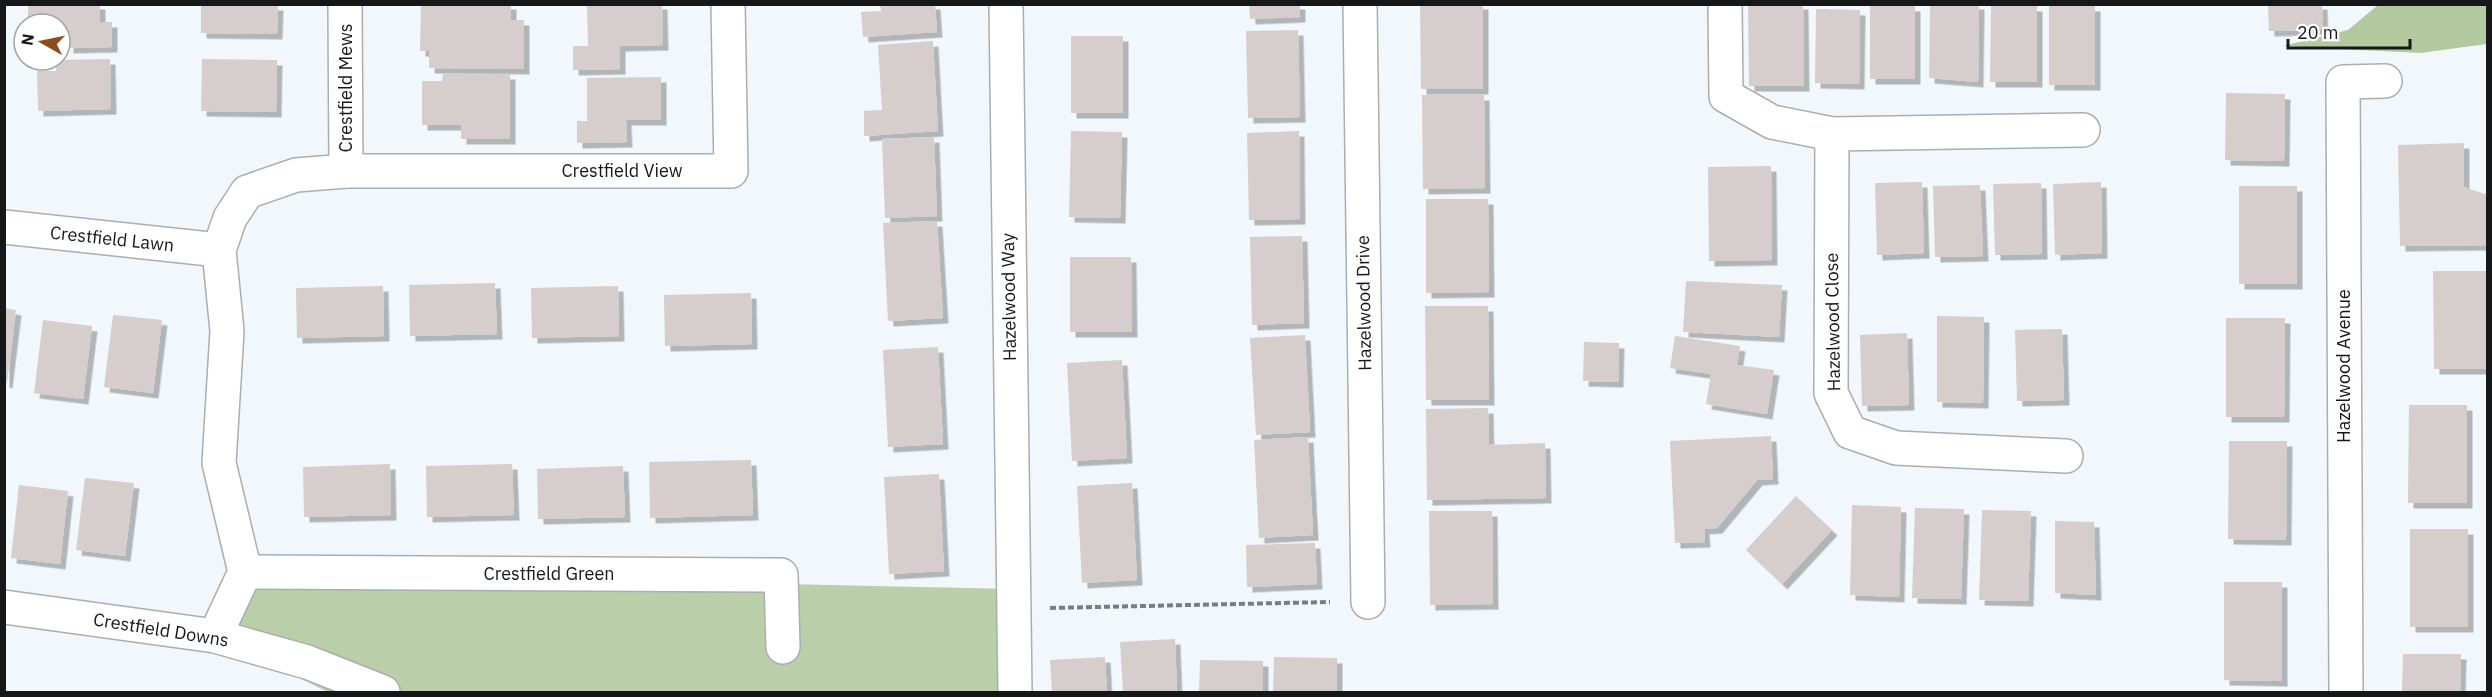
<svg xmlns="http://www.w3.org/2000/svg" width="2492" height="697" font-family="'IBM Plex Sans',sans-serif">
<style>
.green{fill:#bacea9}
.forest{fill:#b3c9a0}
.building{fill:#d5cecc;filter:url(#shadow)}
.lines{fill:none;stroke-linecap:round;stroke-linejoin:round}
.street-casing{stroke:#a9aeb2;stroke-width:36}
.path{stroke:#797d80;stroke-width:4;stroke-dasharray:6 3;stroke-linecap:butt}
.street{stroke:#fff;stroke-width:33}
.labels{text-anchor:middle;stroke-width:5;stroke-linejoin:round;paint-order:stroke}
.street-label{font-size:18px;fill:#151718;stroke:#fff}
</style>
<defs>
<filter id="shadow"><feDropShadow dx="5.5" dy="5.5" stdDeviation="0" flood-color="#0004"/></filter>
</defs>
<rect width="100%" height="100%" fill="#f1f7fb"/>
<polygon class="green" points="245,572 1012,589 1014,692 328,692 215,636"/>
<polygon class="forest" points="2378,5 2487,5 2487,44 2420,53 2283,46 2348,30"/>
<g class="building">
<polygon points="28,4 100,4 100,22 112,22 112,47 68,48 68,33 60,33 60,24 28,24"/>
<polygon points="421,4 511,4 511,20 524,20 524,69 429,68 429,51 420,51"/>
<polygon points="587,4 662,4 663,45 620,46 620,69 573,70 573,46 588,46"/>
<polygon points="880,4 935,4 937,32 863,37 861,12 881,11"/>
<polygon points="1249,4 1300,4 1300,17 1250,19"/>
<polygon points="1420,4 1483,4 1483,89 1421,89"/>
<polygon points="1748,4 1803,4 1804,86 1749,86"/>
<polygon points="1930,4 1979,4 1978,82 1929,78"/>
<polygon points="2268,4 2322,4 2323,29 2269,31"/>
<polygon points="201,5 278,5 277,34 201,33"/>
<rect x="1870" y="6" width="45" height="73"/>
<polygon points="1991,6 2037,6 2037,82 1990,82"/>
<rect x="2049" y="6" width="46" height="79"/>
<polygon points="1816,9 1860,10 1859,84 1815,83"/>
<polygon points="1298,30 1300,117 1248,118 1246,31"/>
<rect x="1071" y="36" width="52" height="77"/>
<polygon points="933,41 938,131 864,136 864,111 882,110 878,45"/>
<polygon points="110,59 111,109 38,111 37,71 56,71 56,60"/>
<polygon points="202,59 277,60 276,112 201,111"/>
<polygon points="443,74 510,74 510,139 461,139 461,125 422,125 422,81 442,81"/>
<polygon points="661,77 661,120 626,120 627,142 577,143 577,121 587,121 587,78"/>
<polygon points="2226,93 2285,94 2284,161 2225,160"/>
<polygon points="1422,95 1484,95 1485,188 1423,189"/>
<polygon points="1071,131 1122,132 1120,218 1069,217"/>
<polygon points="1299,131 1300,219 1249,220 1247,133"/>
<polygon points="934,137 937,216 885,218 882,139"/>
<polygon points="2464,143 2464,187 2488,195 2488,245 2400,246 2398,145"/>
<polygon points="1771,166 1772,260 1709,261 1708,167"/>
<polygon points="1922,182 1924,253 1877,255 1875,183"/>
<polygon points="2101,182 2102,253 2055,255 2053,184"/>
<polygon points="2041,183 2042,254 1995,255 1993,184"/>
<polygon points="1980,185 1983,256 1935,257 1933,186"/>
<rect x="2239" y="186" width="58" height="98"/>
<polygon points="1426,199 1488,199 1489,292 1426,293"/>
<polygon points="937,221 943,318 888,321 883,223"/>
<polygon points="1302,236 1304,323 1252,325 1250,237"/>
<polygon points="1070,257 1131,257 1132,332 1070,332"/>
<polygon points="2433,271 2488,271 2488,369 2434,369"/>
<polygon points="1686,281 1782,285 1779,337 1683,332"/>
<polygon points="495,283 497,334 410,336 409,285"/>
<polygon points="383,286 384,336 297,338 296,288"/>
<polygon points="618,286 619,336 532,338 531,288"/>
<polygon points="751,293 752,344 665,346 664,295"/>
<polygon points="1425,306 1488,306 1489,400 1426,400"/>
<polygon points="4,308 16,310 7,383 4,382"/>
<polygon points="113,315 162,320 153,393 104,387"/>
<polygon points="1937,316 1984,317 1983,403 1937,402"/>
<polygon points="2226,318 2285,318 2284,417 2226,417"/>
<polygon points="43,320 92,326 83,399 34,393"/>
<polygon points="2062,329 2064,400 2017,401 2015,330"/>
<polygon points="1907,333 1909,405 1862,406 1860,335"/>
<polygon points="1305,335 1310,432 1256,435 1250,338"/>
<polygon points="1675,336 1740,346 1737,365 1774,370 1767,414 1706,404 1711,374 1670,368"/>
<polygon points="1584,342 1619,343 1618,382 1583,381"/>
<polygon points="938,347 943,444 888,447 883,350"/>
<polygon points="1122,360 1127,458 1072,461 1067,363"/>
<polygon points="2409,405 2467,405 2467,503 2408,503"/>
<polygon points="1488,408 1489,445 1545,443 1546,498 1427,500 1426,409"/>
<polygon points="1771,436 1773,479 1757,480 1717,528 1704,529 1705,542 1675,543 1670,441"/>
<polygon points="1308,437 1313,535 1259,538 1254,440"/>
<polygon points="2229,441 2287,441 2286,540 2228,539"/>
<polygon points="751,460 753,515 650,518 649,462"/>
<polygon points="390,464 391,515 304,517 303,467"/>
<polygon points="512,464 514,515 427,517 426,466"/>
<polygon points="623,466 625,517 538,519 537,469"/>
<polygon points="939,474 944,571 889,574 884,477"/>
<polygon points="85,478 134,483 125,556 76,550"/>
<polygon points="1132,483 1137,580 1082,583 1077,486"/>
<polygon points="19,485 68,491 60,564 11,558"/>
<polygon points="1796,496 1832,530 1782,584 1746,550"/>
<polygon points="1852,505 1901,507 1899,597 1850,595"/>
<polygon points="1915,508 1964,509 1961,599 1912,598"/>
<polygon points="1982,510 2031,511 2028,601 1979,600"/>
<polygon points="1429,511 1492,511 1493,604 1430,605"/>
<polygon points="2055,521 2094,522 2096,595 2055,593"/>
<rect x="2410" y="529" width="58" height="98"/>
<polygon points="1315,543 1317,584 1247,587 1246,545"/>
<polygon points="2224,582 2282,582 2282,681 2224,680"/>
<polygon points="1175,639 1177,692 1123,692 1120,642"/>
<polygon points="2403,654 2461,654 2460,692 2402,692"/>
<polygon points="1105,657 1107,692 1052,692 1050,660"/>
<polygon points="1274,657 1337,658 1337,692 1273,692"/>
<polygon points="1200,660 1263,661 1263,692 1199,692"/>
</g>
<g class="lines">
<defs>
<g id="street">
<polyline points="345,4 346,171"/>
<polyline points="1006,4 1015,692"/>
<polyline points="1360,4 1368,602"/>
<polyline points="1725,4 1726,96 1772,122 1832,134 2083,130"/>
<polyline points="1832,134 1831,393 1850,432 1896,448 2066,456"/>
<polyline points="4,227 219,250"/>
<polyline points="245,572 781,575 783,647"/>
<polyline points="4,607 215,636 307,662 383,692"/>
<polyline points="215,636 245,572 219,463 227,331 219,250 230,218 247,192 296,175 346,171 731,171 728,4"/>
<polyline points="2346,692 2343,82 2385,81"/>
</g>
</defs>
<use href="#street" class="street-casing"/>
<polyline class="path" points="1050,608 1330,602"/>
<use href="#street" class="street"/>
</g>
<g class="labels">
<g class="street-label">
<text transform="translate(346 88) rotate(-90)" y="6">Crestfield Mews</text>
<text x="622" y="177">Crestfield View</text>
<text transform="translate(112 239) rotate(6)" y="6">Crestfield Lawn</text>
<text transform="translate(1009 297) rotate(-91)" y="6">Hazelwood Way</text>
<text transform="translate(1364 303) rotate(-91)" y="6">Hazelwood Drive</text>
<text transform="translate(1833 322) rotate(-91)" y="6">Hazelwood Close</text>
<text transform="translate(2344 366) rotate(-90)" y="6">Hazelwood Avenue</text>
<text x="549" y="580">Crestfield Green</text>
<text transform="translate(161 630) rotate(9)" y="6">Crestfield Downs</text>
</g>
</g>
<rect width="2492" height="697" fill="none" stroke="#151718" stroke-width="12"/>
<g transform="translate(42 42) rotate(279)"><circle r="28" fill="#ffffff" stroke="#a1a2a3" stroke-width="1.5"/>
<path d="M0-4.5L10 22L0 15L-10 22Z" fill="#8f4e19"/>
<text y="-9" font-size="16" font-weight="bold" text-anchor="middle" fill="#151718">N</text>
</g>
<path d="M2288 39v9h122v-9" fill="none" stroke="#151718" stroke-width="3"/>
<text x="2297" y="39" font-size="18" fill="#151718" stroke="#ffffff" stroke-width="4.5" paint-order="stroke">20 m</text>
</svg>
